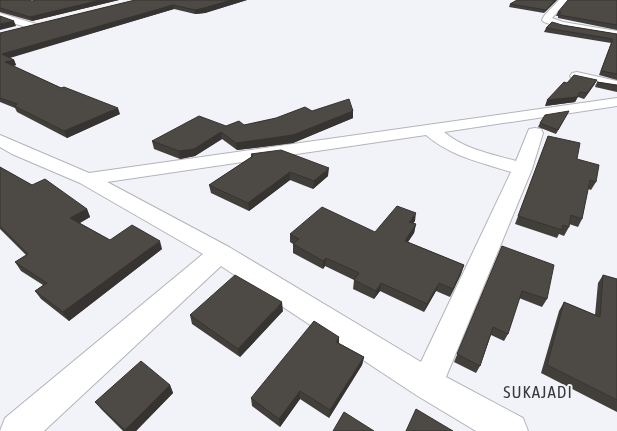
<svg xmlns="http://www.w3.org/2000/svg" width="617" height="431" font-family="'Asap Condensed',sans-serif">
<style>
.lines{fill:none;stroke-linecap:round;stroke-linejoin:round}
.minor-casing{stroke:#b3b4ba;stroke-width:2}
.minor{fill:#fff;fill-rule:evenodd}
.wall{fill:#423f3b}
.shaded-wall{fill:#363330}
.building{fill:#4d4945;stroke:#363330}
.labels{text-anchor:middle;stroke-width:4;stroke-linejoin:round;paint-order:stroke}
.near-quarter-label{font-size:17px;letter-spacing:1px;fill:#37383d;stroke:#f2f2f9}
</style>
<rect width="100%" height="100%" fill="#f2f2f9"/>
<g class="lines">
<defs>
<g id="minor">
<polygon points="559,0 568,0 552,18 563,22 617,31 617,37 561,28 544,22 542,20 544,16"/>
<polygon points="0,13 36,24 37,26 32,29 0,19"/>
<polygon points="577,72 617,81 617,89 572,79 570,76 572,73"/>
<path d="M617 98V106L444 132C464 149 491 154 516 161L529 129 535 128 541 129 543 133 532 169 446 377 523 418 528 431H476L416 395 221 266 44 431H0L5 418 203 254 80 183 12 154 0 147V135L89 173ZM426 135C452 157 480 162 511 172L421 362 229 247 107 182Z"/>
</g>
</defs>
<use href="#minor" class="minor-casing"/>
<use href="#minor" class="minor"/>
</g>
<g class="wall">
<polygon points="0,0 32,1 36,0 119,0 32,21 0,12"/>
<polygon points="135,0 247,0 205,13 195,14 174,9 10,58 14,60 16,65 13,66 120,114 67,138 17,112 15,108 0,102 0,33"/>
<polygon points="557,0 544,13 509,7 510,4"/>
<polygon points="617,0 617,30 558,18 558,16 556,16 558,12"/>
<polygon points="562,25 617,34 617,80 599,75 611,43 544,32 546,28"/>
<polygon points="597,80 594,85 584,99 578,97 575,102 545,106 567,83"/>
<polygon points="597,82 617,86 617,92 595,87"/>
<polygon points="312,111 353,111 353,118 293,143 237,150 222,139 195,156 180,159 154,149 152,141 226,126 244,125"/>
<polygon points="569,111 556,134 538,127 540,123"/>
<polygon points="548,136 577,159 596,182 591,190 588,189 582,219 578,227 569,224 569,227 564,236 559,234 557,238 515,224"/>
<polygon points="251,154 328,176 313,189 290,180 249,211 211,193 209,185 251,157"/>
<polygon points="0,167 32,185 87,209 90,217 80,223 110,240 162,249 69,321 41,299 35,291 43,285 21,271 15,262 26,255 0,229"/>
<polygon points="415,221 413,223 416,224 414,233 408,242 464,265 461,274 450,297 436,291 424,312 380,291 374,299 353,289 354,280 325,266 323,269 293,253 293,244 290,242 290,234 375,232"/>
<polygon points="502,246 547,299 542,307 519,298 508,334 504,341 491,335 480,366 476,373 454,362"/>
<polygon points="603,275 617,279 617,412 541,373 559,311 564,302 595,315 598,283"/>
<polygon points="283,311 240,357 192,324 190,315"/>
<polygon points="339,343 364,357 362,365 329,418 300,399 280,427 252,406 251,398"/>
<polygon points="170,385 173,393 136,431 123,431 101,409 95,402"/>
</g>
<g class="shaded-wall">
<polygon points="101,0 119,0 32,21 30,17"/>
<polygon points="232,0 247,0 205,13 195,14 195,10"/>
<polygon points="555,0 557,0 544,13 546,10"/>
<polygon points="173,5 174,9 4,59 2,54"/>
<polygon points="14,21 16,26 0,30 0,24"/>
<polygon points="14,60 16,65 8,68 5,62"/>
<polygon points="597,80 594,85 584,99 587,93"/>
<polygon points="580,92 575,102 545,106 547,100"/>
<polygon points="118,108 120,114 67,138 64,131"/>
<polygon points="353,111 353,118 293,143 237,150 236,143"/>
<polygon points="221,132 222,139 195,156 180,159 179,151"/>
<polygon points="329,168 328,176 313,189 314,181"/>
<polygon points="290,172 290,180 249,211 248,203"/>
<polygon points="87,209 90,217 74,226 70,218"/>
<polygon points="416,213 415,221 408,230 409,222"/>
<polygon points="416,224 414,233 403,249 405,241"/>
<polygon points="160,241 162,249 69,321 63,312"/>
<polygon points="326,258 325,266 323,269 323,261"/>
<polygon points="464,265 461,274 450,297 453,289"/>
<polygon points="381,283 380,291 374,299 376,291"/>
<polygon points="439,283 436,291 424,312 427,304"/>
<polygon points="282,302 283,311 240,357 238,349"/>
<polygon points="339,337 339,346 336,342"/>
<polygon points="364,357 362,365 329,418 330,410"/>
<polygon points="170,385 173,393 136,431 126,431 125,430"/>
<polygon points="300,391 300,399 280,427 279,419"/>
</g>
<g class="building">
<polygon points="0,0 29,0 32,1 36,0 101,0 30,17 0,8"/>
<polygon points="135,0 232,0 204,8 195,10 173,5 2,54 14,60 5,62 61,88 64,87 118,108 64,131 14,106 17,104 0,98 0,33"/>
<polygon points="517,0 555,0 546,10 510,4"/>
<polygon points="568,0 617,0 617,25 559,15 561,12 558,12"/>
<polygon points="0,16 14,21 0,24"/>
<polygon points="552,22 562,25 617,34 617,74 601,71 613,39 546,28"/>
<polygon points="574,75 597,80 587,93 580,92 577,97 547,100 564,82 567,83"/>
<polygon points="597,82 617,85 617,86"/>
<polygon points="349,99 353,111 293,135 236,143 221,132 194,149 179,151 152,141 199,116 226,126 239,121 244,125 276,118 305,107 312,111"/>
<polygon points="569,111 558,130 540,123 545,115"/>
<polygon points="548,136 580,143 577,159 599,165 596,182 590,180 582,219 571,215 569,227 563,225 562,230 518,216"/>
<polygon points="281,150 329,168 314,181 290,172 248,203 209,185 253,156 251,154"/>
<polygon points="0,167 32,185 45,179 87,209 70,218 110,240 132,225 160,241 63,312 35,291 47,283 15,262 28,254 0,226"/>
<polygon points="397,206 416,213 409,222 416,224 405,241 464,265 453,289 439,283 427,304 381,283 376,291 354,280 359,273 326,258 323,261 293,244 299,239 290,234 322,207 375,232"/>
<polygon points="502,246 554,265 547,299 522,291 508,334 493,327 480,366 457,354"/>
<polygon points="235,275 282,302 238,349 190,315"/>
<polygon points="603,275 617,279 617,400 547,365 564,302 600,317"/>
<polygon points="314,321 339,337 336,342 364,357 330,410 300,391 279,419 251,398"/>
<polygon points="141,361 170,385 125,430 95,402"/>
<polygon points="416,409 453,431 406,431"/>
<polygon points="344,412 374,431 333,431"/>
</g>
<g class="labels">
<g class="near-quarter-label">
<text x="538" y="398">SUKAJADI</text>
</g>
</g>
</svg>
